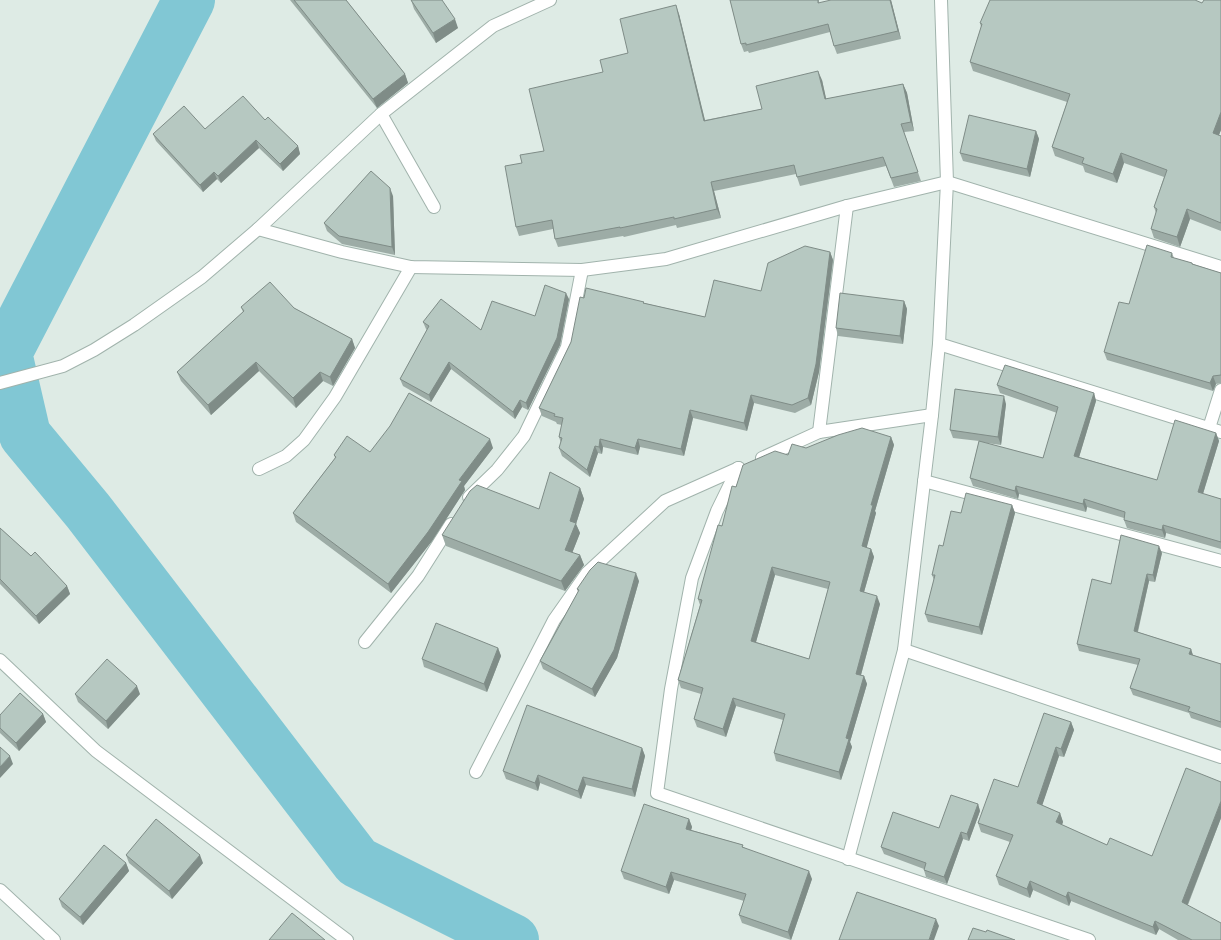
<svg xmlns="http://www.w3.org/2000/svg" width="1221" height="940" font-family="Signika,sans-serif">
<style>
.lines{fill:none;stroke-linecap:round;stroke-linejoin:round}
.river{stroke:#81c7d4;stroke-width:52}
.minor-casing{stroke:#a1b3ac;stroke-width:14}
.minor{stroke:#fff;stroke-width:12}
.wall{fill:#9daca6;fill-rule:evenodd}
.shaded-wall{fill:#7f8c87}
.building{fill:#b6c8c1;stroke:#7f8c87;fill-rule:evenodd}
</style>
<rect width="100%" height="100%" fill="#deebe5"/>
<g class="lines">
<polyline class="river" points="189,0 6,353 25,435 88,511 357,862 513,940"/>
<defs>
<g id="minor">
<polyline points="381,114 434,207"/>
<polyline points="258,229 342,252 411,267 582,270 666,259 847,206 947,182 1221,267"/>
<polyline points="939,344 1221,432"/>
<polyline points="0,383 63,366 94,350 134,325 202,277 258,229 381,114 493,26 550,0"/>
<polyline points="1209,428 1221,390"/>
<polyline points="819,432 847,206"/>
<polyline points="762,458 819,432 932,415"/>
<polyline points="738,468 717,511 692,578 671,689 657,793 1089,940"/>
<polyline points="259,469 286,456 304,440 335,397 411,267"/>
<polyline points="924,481 1221,561"/>
<polyline points="469,497 497,470 524,436 567,347 582,270"/>
<polyline points="365,642 418,576 451,524"/>
<polyline points="904,650 1221,757"/>
<polyline points="0,660 96,751 347,940"/>
<polyline points="476,772 554,620 587,573 665,501 739,468"/>
<polyline points="848,859 904,650 932,415 939,344 947,182 941,0"/>
<polyline points="0,890 54,940"/>
</g>
</defs>
<use href="#minor" class="minor-casing"/>
<use href="#minor" class="minor"/>
</g>
<g class="wall">
<polygon points="290,0 346,0 405,74 408,83 377,108"/>
<polygon points="411,0 458,28 436,43 414,9"/>
<polygon points="730,0 819,0 819,3 891,0 901,39 837,54 834,46 830,32 749,53 748,51 744,52 741,44"/>
<polygon points="1221,0 1221,130 1219,135 1221,136 1221,231 1190,219 1180,247 1154,238 1151,229 1156,213 1154,207 1164,177 1124,163 1117,183 1085,172 1083,166 1055,156 1052,147 1067,102 973,71 970,62 981,27 980,23 1202,3"/>
<polygon points="679,14 705,120 762,109 822,80 826,99 903,84 907,93 914,131 904,132 921,181 894,187 886,166 800,186 796,174 714,191 721,218 677,228 676,225 624,237 623,236 558,247 555,239 553,229 519,236 516,227 522,163 544,151 603,72"/>
<polygon points="265,120 298,146 300,154 283,171 259,148 221,183 217,179 203,192 156,141 153,134 205,129"/>
<polygon points="1036,131 1039,139 1030,177 963,161 960,153"/>
<polygon points="393,196 395,255 342,244 327,231 324,223"/>
<polygon points="830,252 833,260 819,372 811,405 795,413 754,403 747,431 693,418 684,456 640,447 638,455 603,447 602,454 598,453 590,477 562,456 559,448 561,443 559,437 562,425 557,424 556,422 542,416 539,408 571,342 584,298 644,302 644,303 705,317 761,291"/>
<polygon points="1172,253 1174,258 1192,263 1193,264 1221,273 1221,383 1216,384 1213,391 1107,360 1104,352 1129,304"/>
<polygon points="569,299 560,345 528,410 522,407 515,419 451,369 431,402 403,386 400,379 427,330 426,329 423,322 481,330 535,316"/>
<polygon points="904,301 907,309 903,344 838,336 836,328"/>
<polygon points="241,307 294,308 352,339 355,348 333,386 323,381 296,408 259,371 211,415 181,381 177,372 243,312"/>
<polygon points="997,385 1094,393 1096,401 1079,457 1157,480 1216,433 1219,441 1203,494 1221,499 1221,549 1166,533 1165,538 1127,528 1124,520 1124,518 1087,507 1086,512 1019,494 1018,499 973,486 970,478 979,441 953,438 950,430 1006,404 1001,445 980,442 1043,458 1057,413 1000,393"/>
<path d="M891 437 894 445 875 511 876 513 866 548 871 549 874 557 864 592 880 604 861 675 864 676 867 684 850 742 852 747 841 780 776 761 774 753 783 720 736 706 726 737 697 727 694 719 701 694 681 688 678 680 700 605 698 599 722 526 736 487 788 455 806 448ZM775 575 828 589 809 659 756 642Z"/>
<polygon points="493,448 464,486 465,490 432,541 391,593 296,522 293,513 335,458 334,455 370,452"/>
<polygon points="580,488 584,499 576,524 580,533 572,553 580,555 584,565 565,591 446,546 442,535 539,509"/>
<polygon points="1012,505 1015,513 982,635 928,622 925,614 934,580 932,575 943,546 961,513"/>
<polygon points="0,528 31,556 67,586 70,594 39,624 0,584"/>
<polygon points="1162,553 1155,582 1149,581 1138,632 1191,649 1193,655 1221,664 1221,728 1191,718 1189,713 1133,695 1130,688 1138,665 1079,651 1077,644"/>
<polygon points="639,581 617,658 595,697 543,669 540,661 578,592 577,589"/>
<polygon points="498,648 501,656 487,692 424,667 422,659"/>
<polygon points="75,694 140,694 108,729 78,702"/>
<polygon points="43,714 46,722 19,751 0,733 0,715"/>
<polygon points="1071,722 1074,730 1064,757 1059,756 1042,805 1060,813 1063,822 1062,825 1107,845 1152,856 1221,818 1188,905 1221,940 1178,940 1159,929 1156,935 1071,901 1069,906 1033,890 1030,898 999,885 996,876 1010,842 981,832 978,823 1018,787"/>
<polygon points="642,748 645,756 635,797 586,785 581,799 540,783 538,791 506,779 503,771"/>
<polygon points="978,804 980,811 969,841 963,839 947,884 926,877 924,870 924,869 884,854 881,847 939,828"/>
<polygon points="689,819 692,827 691,830 743,845 743,847 812,879 791,940 742,923 739,915 744,901 674,880 669,894 624,879 621,871"/>
<polygon points="126,855 203,863 172,899 129,863"/>
<polygon points="126,863 129,871 83,925 62,907 59,899"/>
</g>
<g class="shaded-wall">
<polygon points="890,0 891,0 901,39 898,31"/>
<polygon points="676,5 679,14 707,129 704,121"/>
<polygon points="455,19 458,28 436,43 433,33"/>
<polygon points="818,71 822,80 828,107 825,99"/>
<polygon points="405,74 408,83 377,108 373,99"/>
<polygon points="903,84 907,93 914,131 911,122"/>
<polygon points="1221,112 1221,130 1216,142 1213,133"/>
<polygon points="1036,131 1039,139 1030,177 1027,169"/>
<polygon points="256,140 259,148 221,183 218,176"/>
<polygon points="298,146 300,154 283,171 280,164"/>
<polygon points="1121,153 1124,163 1117,183 1113,174"/>
<polygon points="214,172 217,179 203,192 200,185"/>
<polygon points="711,182 714,191 721,218 717,209"/>
<polygon points="390,188 393,196 395,255 392,247"/>
<polygon points="1187,209 1190,219 1180,247 1177,237"/>
<polygon points="830,252 833,260 819,372 811,405 808,398"/>
<polygon points="566,293 569,299 560,345 528,410 526,403"/>
<polygon points="904,301 907,309 903,344 900,336"/>
<polygon points="352,339 355,348 333,386 330,377"/>
<polygon points="256,362 259,371 211,415 208,405"/>
<polygon points="449,362 451,369 431,402 429,395"/>
<polygon points="320,372 323,381 296,408 293,398"/>
<polygon points="1213,376 1216,384 1213,391 1210,383"/>
<polygon points="1094,393 1096,401 1077,464 1074,456"/>
<polygon points="751,395 754,403 747,431 744,423"/>
<polygon points="1004,396 1006,404 1001,445 998,437"/>
<polygon points="520,400 522,407 515,419 513,412"/>
<polygon points="690,410 693,418 684,456 681,449"/>
<polygon points="1216,433 1219,441 1201,500 1198,492"/>
<polygon points="891,437 894,445 875,511 876,513 865,554 862,546 871,505"/>
<polygon points="490,439 493,448 464,486 465,490 432,541 391,593 388,584 459,480"/>
<polygon points="600,439 603,447 602,454 599,447"/>
<polygon points="638,439 640,447 638,455 635,448"/>
<polygon points="595,446 598,453 590,477 587,470"/>
<polygon points="1016,486 1019,494 1018,499 1015,491"/>
<polygon points="580,488 584,499 576,524 580,533 569,561 565,550 570,521"/>
<polygon points="1084,499 1087,507 1086,512 1083,504"/>
<polygon points="1012,505 1015,513 982,635 979,627"/>
<polygon points="1163,525 1166,533 1165,538 1162,530"/>
<polygon points="1159,546 1162,553 1155,582 1153,575"/>
<polygon points="871,549 874,557 862,599 860,591"/>
<polygon points="580,555 584,565 565,591 561,581"/>
<polygon points="772,567 775,575 754,649 751,641"/>
<polygon points="636,573 639,581 617,658 595,697 592,689"/>
<polygon points="1147,574 1149,581 1136,638 1134,631"/>
<polygon points="67,586 70,594 39,624 36,616"/>
<polygon points="877,596 880,604 859,682 856,674"/>
<polygon points="498,648 501,656 487,692 484,684"/>
<polygon points="1191,649 1193,656 1189,654"/>
<polygon points="864,676 867,684 850,742 852,747 841,780 839,772 846,738"/>
<polygon points="137,686 140,694 108,729 106,721"/>
<polygon points="733,698 736,706 726,737 723,729"/>
<polygon points="43,714 46,722 19,751 16,743"/>
<polygon points="1071,722 1074,730 1064,757 1061,749"/>
<polygon points="1056,747 1059,756 1040,812 1037,803"/>
<polygon points="642,748 645,756 635,797 632,789"/>
<polygon points="10,756 13,764 0,778 0,767"/>
<polygon points="538,775 540,783 538,791 535,783"/>
<polygon points="583,777 586,785 581,799 578,791"/>
<polygon points="1221,801 1221,818 1185,911 1182,902"/>
<polygon points="978,804 980,811 969,841 967,834"/>
<polygon points="1060,813 1063,822 1059,831 1056,822"/>
<polygon points="689,819 692,827 689,837 686,829"/>
<polygon points="961,832 963,839 947,884 944,877"/>
<polygon points="200,855 203,863 172,899 169,891"/>
<polygon points="126,863 129,871 83,925 80,917"/>
<polygon points="809,871 812,879 791,940 788,932"/>
<polygon points="671,872 674,880 669,894 666,887"/>
<polygon points="1030,881 1033,890 1030,898 1027,889"/>
<polygon points="1068,892 1071,901 1069,906 1066,897"/>
<polygon points="936,919 939,926 934,940 929,940"/>
<polygon points="1155,921 1159,929 1156,935 1153,927"/>
</g>
<g class="building">
<polygon points="294,0 346,0 405,74 373,99"/>
<polygon points="411,0 442,0 455,19 433,33"/>
<polygon points="730,0 818,0 818,3 831,0 890,0 898,31 834,46 828,24 746,45 746,43 741,44"/>
<polygon points="990,0 1195,0 1202,3 1204,0 1221,0 1221,112 1213,133 1221,136 1221,223 1187,209 1177,237 1151,229 1157,209 1154,207 1167,170 1121,153 1113,174 1082,163 1084,158 1052,147 1070,94 970,62 982,24 980,23"/>
<polygon points="676,5 704,121 762,109 756,86 818,71 825,99 903,84 911,122 901,124 918,172 891,178 883,157 797,177 794,165 711,182 717,209 674,219 674,217 620,228 620,227 555,239 552,220 516,227 505,166 522,163 520,155 544,151 529,89 603,72 600,60 628,53 620,19"/>
<polygon points="243,96 265,120 268,117 298,146 280,164 256,140 218,176 214,172 200,185 153,134 184,106 205,129"/>
<polygon points="969,115 1036,131 1027,169 960,153"/>
<polygon points="371,171 390,188 392,247 339,236 324,223"/>
<polygon points="1147,245 1172,253 1171,257 1192,263 1192,264 1221,273 1221,375 1213,376 1210,383 1104,352 1119,302 1129,304"/>
<polygon points="805,246 830,252 816,364 808,398 792,405 751,395 744,423 690,410 681,449 638,439 635,448 600,439 599,447 595,446 587,470 559,448 562,438 559,437 563,418 554,416 555,414 539,408 571,342 580,297 584,298 586,288 644,302 643,303 705,317 714,280 761,291 768,263"/>
<polygon points="270,282 294,308 352,339 330,377 320,372 293,398 256,362 208,405 177,372 244,311 241,307"/>
<polygon points="545,285 566,293 557,338 526,403 520,400 513,412 449,362 429,395 400,379 429,326 423,322 441,299 481,330 492,301 535,316"/>
<polygon points="840,293 904,301 900,336 836,328"/>
<polygon points="1005,365 1094,393 1074,456 1157,480 1175,420 1216,433 1198,492 1221,499 1221,542 1163,525 1162,530 1124,520 1125,512 1084,499 1083,504 1016,486 1015,491 970,478 979,441 1043,458 1058,407 997,385"/>
<polygon points="955,389 1004,396 998,437 950,430"/>
<polygon points="409,393 490,439 459,480 462,481 428,532 388,584 293,513 336,457 334,455 347,436 370,452 390,426"/>
<path d="M862 428 891 437 871 505H873L862 546 871 549 860 591 877 596 856 674 864 676 846 738 849 739 839 772 774 753 785 714 733 698 723 729 694 719 703 688 678 680 702 600 698 599 718 525 722 526 732 486 736 487 743 465 775 451 788 455 792 444 806 448 838 435ZM772 567 830 582 809 659 751 641Z"/>
<polygon points="550,472 580,488 570,521 576,523 565,550 580,555 561,581 442,535 470,491 477,485 539,509"/>
<polygon points="966,493 1012,505 979,627 925,614 935,575 932,575 939,545 943,546 951,511 961,513"/>
<polygon points="0,528 31,556 35,552 67,586 36,616 0,579"/>
<polygon points="1121,535 1159,546 1153,575 1147,574 1134,631 1191,649 1189,654 1221,664 1221,722 1188,711 1190,707 1130,688 1140,659 1077,644 1092,579 1111,584"/>
<polygon points="598,562 636,573 614,650 592,689 540,661 579,590 577,589 590,570"/>
<polygon points="436,623 498,648 484,684 422,659"/>
<polygon points="107,659 137,686 106,721 75,694"/>
<polygon points="20,693 43,714 16,743 0,728 0,715"/>
<polygon points="527,705 642,748 632,789 583,777 578,791 538,775 535,783 503,771"/>
<polygon points="1044,713 1071,722 1061,749 1056,747 1037,803 1060,813 1056,822 1107,845 1110,838 1152,856 1186,768 1221,782 1221,801 1182,902 1221,923 1221,940 1192,940 1155,921 1153,927 1068,892 1066,897 1030,881 1027,889 996,876 1013,835 978,823 994,779 1018,787"/>
<polygon points="0,747 10,756 0,767"/>
<polygon points="951,795 978,804 967,834 961,832 944,877 924,870 926,863 881,847 893,812 939,828"/>
<polygon points="644,804 689,819 686,829 743,845 742,847 809,871 788,932 739,915 746,894 671,872 666,887 621,871"/>
<polygon points="156,819 200,855 169,891 126,855"/>
<polygon points="104,845 126,863 80,917 59,899"/>
<polygon points="857,892 936,919 929,940 839,940"/>
<polygon points="292,913 325,940 269,940"/>
<polygon points="973,928 986,932 987,930 1015,940 968,940"/>
</g>
</svg>
